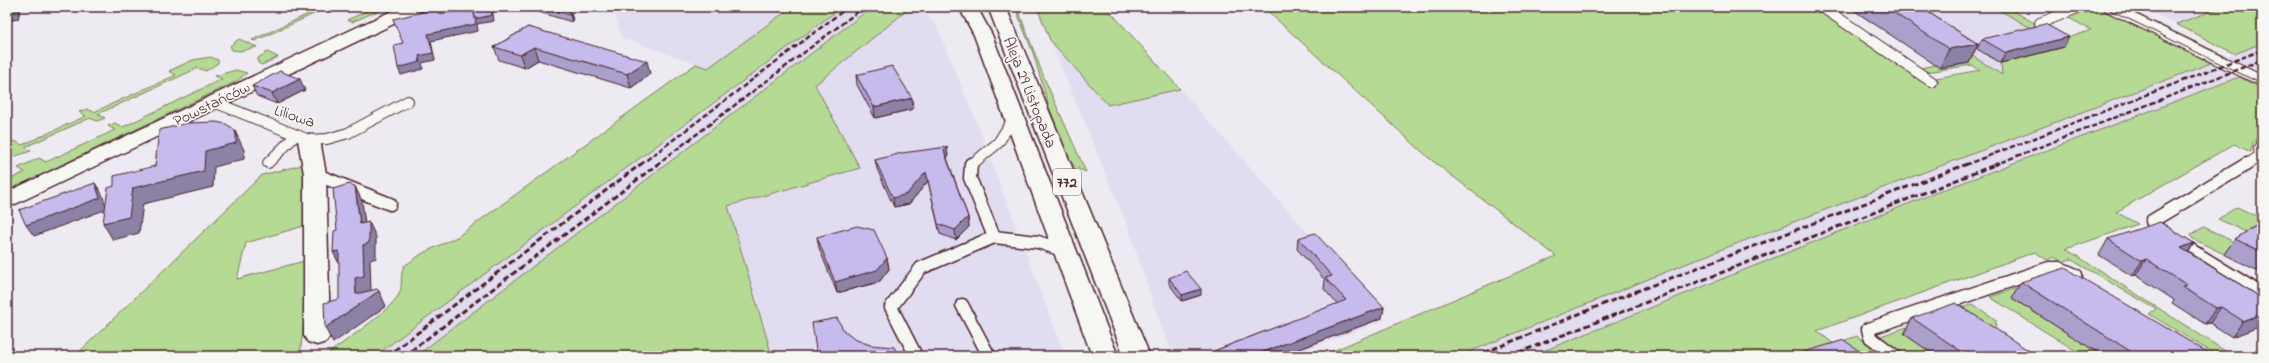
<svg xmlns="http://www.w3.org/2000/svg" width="2269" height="363" font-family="'Indie Flower',sans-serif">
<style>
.built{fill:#e2dcf0}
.green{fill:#b5da94;stroke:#807c60}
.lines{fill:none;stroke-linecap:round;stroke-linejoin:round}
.service-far1-casing{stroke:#4a1f2b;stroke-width:12}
.service-casing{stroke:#4a1f2b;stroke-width:15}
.minor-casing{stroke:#4a1f2b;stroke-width:3}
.tertiary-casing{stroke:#4a1f2b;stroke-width:3}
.primary-casing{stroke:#4a1f2b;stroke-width:3}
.service-far1{stroke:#f6f6f2;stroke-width:10}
.service{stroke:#f6f6f2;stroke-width:12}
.minor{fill:#f6f6f2;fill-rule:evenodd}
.tertiary{fill:#f6f6f2;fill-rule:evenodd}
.primary{fill:#f6f6f2;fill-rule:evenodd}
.tram{stroke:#4a1f2b;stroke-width:1}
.rail-far1{stroke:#4a1f2b;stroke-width:2.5;stroke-dasharray:5.5 2.5;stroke-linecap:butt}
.rail{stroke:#4a1f2b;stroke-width:3;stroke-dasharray:6 3;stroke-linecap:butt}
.wall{fill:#aba0cb;stroke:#4a1f2b}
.shaded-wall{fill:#8b82a5;stroke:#4a1f2b}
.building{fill:#c7baec;stroke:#4a1f2b}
.labels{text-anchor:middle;stroke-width:3.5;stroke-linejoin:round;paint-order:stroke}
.shield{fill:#f6f6f2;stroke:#7e6067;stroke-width:1}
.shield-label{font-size:15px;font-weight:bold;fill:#4a1f2b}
.street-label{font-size:16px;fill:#4a1f2b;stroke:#f6f6f2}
</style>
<rect width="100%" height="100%" fill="#edeaf1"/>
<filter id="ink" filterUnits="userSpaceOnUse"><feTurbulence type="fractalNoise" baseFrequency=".025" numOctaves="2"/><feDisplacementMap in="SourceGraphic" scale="8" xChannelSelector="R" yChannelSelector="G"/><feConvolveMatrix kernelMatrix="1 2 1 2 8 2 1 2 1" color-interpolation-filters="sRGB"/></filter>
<g filter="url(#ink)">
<g class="built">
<polygon points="613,7 792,7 708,68 622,38"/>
<polygon points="842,7 872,7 416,356 375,356"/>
<polygon points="911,7 920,7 936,25 978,126 1065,356 772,356 728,206 859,168 815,85"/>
<polygon points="1897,7 1994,7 2064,47 2001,63 2002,75"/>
<polygon points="2100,7 2120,7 2225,57 2262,43 2262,68 2253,71 2262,76 2262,86 2241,76 1930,195 1531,356 1459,356 1720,250 2212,62"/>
<polygon points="2141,7 2223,7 2176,24"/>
<polygon points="1050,40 1108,105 1180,89 1385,320 1289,356 1174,356 1155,310 1130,232"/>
</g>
<g class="green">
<polygon points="375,7 387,7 352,22 347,20"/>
<path d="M792 7H842L375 356H325C343 342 386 314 398 296 404 287 399 275 404 266L423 253 457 237 696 64 708 68Z"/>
<polygon points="872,7 911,7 815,85 860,168 728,206 772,356 416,356"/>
<polygon points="1015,7 1017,7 1045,80 1086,172 1076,168 1070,161 1049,107 1033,53"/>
<polygon points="1037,7 1106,7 1180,89 1108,105 1050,40"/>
<polygon points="1263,7 1816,7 1928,84 1940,82 1936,78 1980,70 1972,65 1927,72 1920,68 1936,65 1940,68 1905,21 1876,25 1858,13 1897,7 2002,75 2001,63 2064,47 1994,7 2007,7 2063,40 2091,30 2067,17 2100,7 2211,63 1720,250 1459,356 1321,356 1556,256 1429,158"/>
<polygon points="2120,7 2123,7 2227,57 2225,57"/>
<polygon points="2223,7 2262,7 2262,43 2235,54 2176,24"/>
<polygon points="315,11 318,12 255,41 252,40"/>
<polygon points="239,39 257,47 240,51 232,50 230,46"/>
<polygon points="267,52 278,57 262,65 258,63 258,58"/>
<polygon points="211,57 218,60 218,63 206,71 198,68 98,114 105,118 97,121 90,118 25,147 31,151 7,159 7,144 15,141 22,145 86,116 79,112 87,109 94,112 176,75 169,71 193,60"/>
<polygon points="236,70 247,73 237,81 7,191 7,181 25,172 18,168 39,158 46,162 115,130 108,126 115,123 123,127 222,79 215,76"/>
<polygon points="2239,77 2262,88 2262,135 2253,142 2251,152 2234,144 2116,212 2138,224 2066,249 2233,356 2218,356 2149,314 2156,309 2070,259 2063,262 2054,257 2047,260 2035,252 1817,331 1834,344 1857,336 1884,356 1531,356 1930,195"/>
<polygon points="306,164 307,225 246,243 237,279 308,260 306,300 300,356 75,356 262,175"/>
<polygon points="2237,207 2256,216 2262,212 2262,236 2254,236 2218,219"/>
<polygon points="2204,227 2236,243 2224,254 2193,239 2190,235"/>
<polygon points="2059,274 2012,298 2103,356 2084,356 1990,297"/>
<polygon points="1973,304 1996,320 1995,330 1936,356 1905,356 1878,337"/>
</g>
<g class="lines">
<defs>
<g id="service-far1">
<polyline points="1822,7 1932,82"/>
<polyline points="2109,7 2262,81"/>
<polyline points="2040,23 2080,7"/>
<polyline points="214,102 309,140 327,139 348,133 408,101"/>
<polyline points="268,163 295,136"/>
<polyline points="971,165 998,143 1015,116"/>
<polyline points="2246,165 2260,156 2259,148 2262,142"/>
</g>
<g id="service">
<polyline points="971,164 970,178 994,237 1038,242 1065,251"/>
<polyline points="315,174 390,204"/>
<polyline points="2164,233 2154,226 2152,221 2247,164"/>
<polyline points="2178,242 2262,294"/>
<polyline points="962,305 989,356"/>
<polyline points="916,356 891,307 921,268 994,237"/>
<polyline points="1895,356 1870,337 1868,329 2049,268 2060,268 2076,275"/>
</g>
<polygon id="minor" points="309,134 316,136 320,140 326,174 330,336 326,342 317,345 308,342 304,336 304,174 298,140 302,136"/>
<polygon id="tertiary" points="400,7 424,7 421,11 7,208 7,192"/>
<g id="primary">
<polygon points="959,7 977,7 992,35 1118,356 1092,356 974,35"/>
<polygon points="988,7 1006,7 1150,356 1124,356"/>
</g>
</defs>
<use href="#service-far1" class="service-far1-casing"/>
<use href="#service" class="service-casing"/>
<use href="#minor" class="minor-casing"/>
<use href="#tertiary" class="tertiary-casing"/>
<use href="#primary" class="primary-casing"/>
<use href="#service-far1" class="service-far1"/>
<use href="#service" class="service"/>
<use href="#minor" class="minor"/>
<use href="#tertiary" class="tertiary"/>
<use href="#primary" class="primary"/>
<polyline class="tram" points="2104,7 2262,84"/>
<g class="rail-far1">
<polyline points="640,165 848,7"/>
<polyline points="656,165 864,7"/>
<polyline points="1965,165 2262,50"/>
<polyline points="1994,165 2262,60"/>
</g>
<g class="rail">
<polyline points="387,356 641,164"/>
<polyline points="404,356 658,164"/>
<polyline points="1476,356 1606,303 1967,164"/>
<polyline points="1510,356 1997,164"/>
</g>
</g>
<g class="wall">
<polygon points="522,7 563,7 571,13 573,21 572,22"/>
<polygon points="1849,7 1920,7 1978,44 1969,63 1940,68"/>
<polygon points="528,27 650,74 631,88 538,60 525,68 499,60 494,47"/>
<polygon points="1982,39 2064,47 2001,63 1977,49"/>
<polygon points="856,75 913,109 875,118 857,85"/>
<polygon points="252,86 305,90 277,104 257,96"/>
<polygon points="947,147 948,157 947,158 968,217 969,227 956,240 940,234 928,181 909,204 894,207 877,169 875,160"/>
<polygon points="2262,222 2262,273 2224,254 2235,239"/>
<polygon points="817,237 887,258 889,269 879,282 837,293 819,248"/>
<polygon points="1298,238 1384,307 1382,318 1281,356 1214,356 1214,351 1337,304 1324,289 1325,280 1297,249"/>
<polygon points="2108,239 2194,243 2189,252 2262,298 2232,337 2210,323 2205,324 2172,303 2174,300 2136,275 2132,276 2099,255"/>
<polygon points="1169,278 1201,295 1182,301 1169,284"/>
<polygon points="2021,282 2214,356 2103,356 2012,298"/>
<polygon points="1912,318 2037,356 1936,356 1904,334"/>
</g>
<g class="shaded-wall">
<polygon points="7,7 21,7 18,19 8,21 7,23"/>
<polygon points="491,7 492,7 494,21 477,24 478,31 431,41 435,60 422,63 423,69 401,75 398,68 419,56 428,34 473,8 476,18"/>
<polygon points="571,13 573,21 572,22 570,15"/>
<polygon points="2069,37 2064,47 2001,63 2006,53"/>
<polygon points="1978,44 1969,63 1940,68 1949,49"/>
<polygon points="534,47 538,60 525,68 520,55"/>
<polygon points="647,61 650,74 631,88 627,74"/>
<polygon points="300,79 305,90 277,104 272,93"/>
<polygon points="912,98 913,109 875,118 874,107"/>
<polygon points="234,129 244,150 244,159 214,167 213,187 143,204 139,233 113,240 103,223 133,188 205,151"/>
<polygon points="947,147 948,157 945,160 944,151"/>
<polygon points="926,172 928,181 909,204 894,207 893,198"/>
<polygon points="95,183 102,194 107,209 34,236 26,225"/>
<polygon points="355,186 362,201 367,239 360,224"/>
<polygon points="968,217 969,227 956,240 955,230"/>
<polygon points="369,222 376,237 376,258 370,260 371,291 379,291 386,306 333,343 325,328 356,294 355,278"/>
<polygon points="2194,243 2184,259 2181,248"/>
<polygon points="339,251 341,267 333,252"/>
<polygon points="887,258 889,269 879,282 837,293 835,282"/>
<polygon points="2146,259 2136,275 2132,276 2142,261"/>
<polygon points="1201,289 1201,295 1182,301 1182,295"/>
<polygon points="1384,307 1382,318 1281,356 1252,356"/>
<polygon points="2221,307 2210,323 2205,324 2216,308"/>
<polygon points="2262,314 2262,326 2232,337 2243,321"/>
</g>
<g class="building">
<polygon points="474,7 491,7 492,15 475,19"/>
<polygon points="545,7 563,7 571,13 570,15"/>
<polygon points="1885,7 1920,7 1978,44 1949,49"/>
<polygon points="473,8 476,24 428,34 433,53 419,56 420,62 398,68 394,45 403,43 393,19 435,9 438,9 439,14"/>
<polygon points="2045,24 2069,37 2006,53 1982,39"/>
<polygon points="528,27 647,61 627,74 534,47 520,55 494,47"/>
<polygon points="892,66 912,98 874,107 856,75"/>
<polygon points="280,71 300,79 272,93 252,86"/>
<polygon points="216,122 226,124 234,129 236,134 236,143 205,151 204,171 133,188 129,217 103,223 108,188 114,186 114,176 155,166 159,130 187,123"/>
<polygon points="947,147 944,151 968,217 955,230 938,224 926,172 907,194 893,198 875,160 902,153"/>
<polygon points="95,183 100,198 26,225 19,210"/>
<polygon points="349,184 355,186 360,224 369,222 369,243 363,245 364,276 355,278 356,294 377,289 379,291 325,328 324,303 339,299 339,251 333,252 334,231 337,230 333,189"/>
<polygon points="2160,222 2194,243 2181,248 2262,298 2262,300 2260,301 2262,302 2262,314 2243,321 2221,307 2216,308 2183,287 2187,285 2146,259 2142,261 2108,239"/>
<polygon points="2262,222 2262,252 2235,239"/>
<polygon points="857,226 874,230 887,258 877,270 835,282 817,237"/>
<polygon points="1315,233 1384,307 1252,356 1217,356 1214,351 1346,300 1325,278 1332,276 1298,238"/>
<polygon points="2065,268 2214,356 2138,356 2021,282"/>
<polygon points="1186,271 1201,289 1182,295 1169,278"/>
<polygon points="1956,303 2037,356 1968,356 1912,318"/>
<polygon points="837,318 844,331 854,339 870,345 894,347 898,356 817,356 812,323"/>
<polygon points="1844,340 1866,356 1791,356"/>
</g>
</g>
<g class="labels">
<rect class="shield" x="1053" y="169" width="28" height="26" rx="3"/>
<g class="shield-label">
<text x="1067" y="187">772</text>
</g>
<g class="street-label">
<text transform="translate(1031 92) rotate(68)" y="6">Aleja 29 Listopada</text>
<text transform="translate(211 103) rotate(-26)" y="6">Powstańców</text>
<text transform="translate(295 115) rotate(18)" y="6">Liliowa</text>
</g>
</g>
<rect width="2269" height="363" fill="none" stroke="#f6f6f2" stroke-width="24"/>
<rect x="12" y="12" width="2245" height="339" fill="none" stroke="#4a1f2b" stroke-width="1.5" filter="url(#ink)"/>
</svg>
